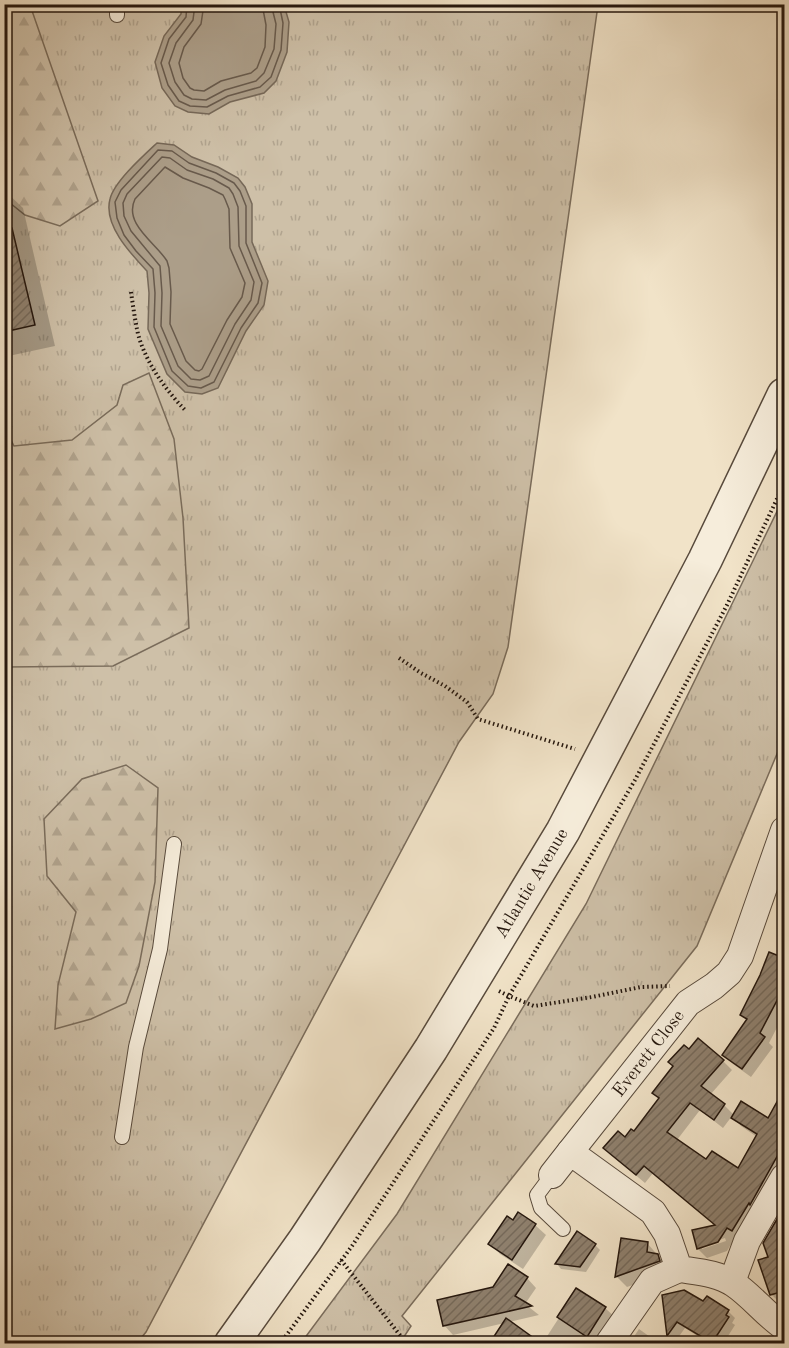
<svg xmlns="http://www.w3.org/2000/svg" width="789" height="1348" font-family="'Old Standard TT',serif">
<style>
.grass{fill:url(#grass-tufts);stroke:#7a6c5b;stroke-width:1.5}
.forest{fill:url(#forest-firs);stroke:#7a6c5b;stroke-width:1.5}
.water{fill:#ac9e89;stroke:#766858;stroke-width:1.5}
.shadow{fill:#0003;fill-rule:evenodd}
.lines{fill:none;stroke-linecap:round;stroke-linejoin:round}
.shore{stroke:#685a4c;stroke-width:1.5}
.building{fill:url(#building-hatch);stroke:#25170e;stroke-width:1.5}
.service-casing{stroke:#584a3c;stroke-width:16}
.minor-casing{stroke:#584a3c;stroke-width:28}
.tertiary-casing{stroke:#584a3c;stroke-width:36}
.path{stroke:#25170e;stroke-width:4;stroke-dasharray:1.5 3;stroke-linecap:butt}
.service{stroke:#f6eddb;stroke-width:14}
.minor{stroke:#f6eddb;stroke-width:26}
.tertiary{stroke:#f6eddb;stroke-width:33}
.labels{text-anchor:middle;stroke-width:4.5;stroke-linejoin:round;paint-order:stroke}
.street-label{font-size:18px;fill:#25170e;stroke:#f6eddb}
</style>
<defs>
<pattern id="grass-tufts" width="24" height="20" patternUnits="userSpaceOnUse" patternTransform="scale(1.5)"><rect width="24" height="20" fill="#cec0a8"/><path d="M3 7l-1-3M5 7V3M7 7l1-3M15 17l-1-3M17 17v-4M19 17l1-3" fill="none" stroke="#b1a48f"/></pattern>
<pattern id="forest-firs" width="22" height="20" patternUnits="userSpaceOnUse" patternTransform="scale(1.5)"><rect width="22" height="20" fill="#cec0a8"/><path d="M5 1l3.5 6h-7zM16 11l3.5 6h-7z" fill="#b1a48f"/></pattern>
<pattern id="building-hatch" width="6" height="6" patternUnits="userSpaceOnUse" patternTransform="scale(1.5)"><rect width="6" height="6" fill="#8f816f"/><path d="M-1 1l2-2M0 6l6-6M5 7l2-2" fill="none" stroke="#75695a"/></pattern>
</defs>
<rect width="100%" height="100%" fill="#f1e3c8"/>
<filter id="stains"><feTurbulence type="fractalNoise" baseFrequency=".00333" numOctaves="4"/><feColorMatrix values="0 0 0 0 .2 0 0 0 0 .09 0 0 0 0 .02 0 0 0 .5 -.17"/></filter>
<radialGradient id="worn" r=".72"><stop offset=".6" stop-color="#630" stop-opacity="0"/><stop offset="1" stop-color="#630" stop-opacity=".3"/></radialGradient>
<g class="grass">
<polygon points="5,5 598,5 508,647 493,694 459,742 146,1332 137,1343 5,1344"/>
<polygon points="784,497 784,737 697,946 402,1316 411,1326 400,1343 301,1343 397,1214 586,904"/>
</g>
<g class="forest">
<polygon points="4,5 30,5 98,201 60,226 25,215 5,199"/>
<polygon points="149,373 174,439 183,518 189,628 113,666 5,667 5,428 14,446 72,440 117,405 123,385"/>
<polygon points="126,765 158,788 155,882 139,966 126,1003 91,1019 55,1029 58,985 76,912 47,876 44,819 82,779"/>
</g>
<g class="water">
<polygon points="182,4 284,5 289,22 287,52 276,81 264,93 230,102 209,114 188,112 175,106 162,88 155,62 164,36 181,14"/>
<path d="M157 143 174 145 192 157 218 167 238 178 245 187 252 204V242L268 281 264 305 246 331 218 388 202 394 185 392 167 374 148 329 149 293 147 271C131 254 103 225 110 199 114 182 143 156 157 143Z"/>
</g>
<g class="shadow">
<polygon points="4,190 23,208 55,346 4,357"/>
<polygon points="784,942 784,1014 769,1043 773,1047 751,1077 733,1064 724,1055 748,1021 741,1015 778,957"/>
<path d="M689 1051 723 1061 732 1070 710 1095 724 1105 734 1115 768 1120 784 1092V1169L736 1236 727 1251 707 1258 698 1249 717 1226 653 1173 645 1183 614 1157 625 1139 634 1133 660 1099 654 1093ZM700 1110 723 1128 732 1116 741 1126 757 1137 738 1170 706 1162 677 1140ZM725 1238 726 1241 702 1249V1246Z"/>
<polygon points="778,1221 784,1224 784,1306 783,1303 780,1303 771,1294 770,1258"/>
<polygon points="513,1222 535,1225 546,1235 523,1269 500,1254 490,1243"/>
<polygon points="622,1240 647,1243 668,1267 670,1272 627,1287 617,1277"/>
<polygon points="595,1245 600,1250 586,1272 561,1269 557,1264"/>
<polygon points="527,1278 536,1288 525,1304 539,1315 453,1335 444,1325 494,1288"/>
<polygon points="577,1290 605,1308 616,1318 607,1344 542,1344"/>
<polygon points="663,1296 704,1303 728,1311 735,1318 732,1323 735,1325 723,1344 710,1344 685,1328 675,1342 669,1335"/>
<polygon points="639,1329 660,1344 629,1344"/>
</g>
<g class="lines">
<g class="shore">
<polyline points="187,4 186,17 169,39 161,63 168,85 179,101 190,106 207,107 228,96 260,87 271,77 281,50 283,23 279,4"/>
<polyline points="195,4 193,20 176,43 169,63 175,82 184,95 192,99 206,100 225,90 256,81 264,73 274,49 276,24 271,4"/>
<polyline points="204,4 201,24 184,47 179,63 183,78 190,88 194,90 204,91 221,81 251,73 257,68 265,47 266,25 262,4"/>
<polygon points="158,150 172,151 189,163 216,173 234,183 240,191 246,206 246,243 262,283 258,303 241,328 214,382 201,388 188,386 172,371 154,327 155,293 153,269 136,251 124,235 117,218 115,202 121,190"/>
<polygon points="162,157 170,158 187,170 213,179 229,188 233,194 238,207 239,246 254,282 251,300 235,324 209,376 200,380 191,379 178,366 161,326 162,293 160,266 131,231 124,216 123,203 127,194"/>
<path d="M165 167 183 178 209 188 223 195 225 199 229 209 230 248 245 283 242 297 227 320 202 369 199 371 195 370 186 361 170 324 171 292 169 268 167 261C156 243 123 224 135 199Z"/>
</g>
</g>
<g class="building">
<polygon points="12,228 35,325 4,332 4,229"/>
<polygon points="769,952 784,958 784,987 760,1033 765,1037 742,1069 722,1055 747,1019 740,1015 760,975"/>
<polygon points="698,1038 724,1060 701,1086 725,1104 714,1120 690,1103 667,1132 706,1159 712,1151 738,1168 757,1134 731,1118 741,1101 768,1118 784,1089 784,1144 750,1205 749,1203 732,1231 727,1228 718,1242 697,1249 692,1230 715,1225 644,1166 636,1175 603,1148 618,1131 625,1137 631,1129 634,1131 659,1098 652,1093 673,1066 668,1062 684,1045 689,1049"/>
<polygon points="518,1212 536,1224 512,1260 488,1244 507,1216 513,1220"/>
<polygon points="777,1219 784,1223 784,1295 782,1295 781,1292 770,1295 758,1260 768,1257 763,1243"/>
<polygon points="577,1231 596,1244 580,1267 555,1264"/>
<polygon points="621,1238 648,1242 647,1252 658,1254 660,1261 615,1277"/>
<polygon points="508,1264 528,1277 515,1296 532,1306 443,1326 437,1300 493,1287"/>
<polygon points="576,1288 606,1307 587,1337 557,1317"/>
<polygon points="684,1290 703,1301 707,1296 729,1310 726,1315 729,1317 712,1343 677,1322 667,1336 662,1295"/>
<polygon points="506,1318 542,1344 489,1344"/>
</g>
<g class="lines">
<defs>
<g id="service">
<polyline points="117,4 117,15"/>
<polyline points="122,1137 136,1047 160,949 174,844"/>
<polyline points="552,1175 537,1195 541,1208 563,1229"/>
</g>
<g id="minor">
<polyline points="570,1152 688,1003 714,986 729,973 740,956 784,830"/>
<path d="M552 1175 570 1152 653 1212 667 1234 679 1269C698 1272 718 1273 734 1284 752 1296 765 1314 784 1327"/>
<polyline points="732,1282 747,1241 784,1177"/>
<polyline points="608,1344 652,1281 679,1269"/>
</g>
<polyline id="tertiary" points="231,1344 305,1240 431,1049 563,831 705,560 784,395"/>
</defs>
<use href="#service" class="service-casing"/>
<use href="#minor" class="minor-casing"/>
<use href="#tertiary" class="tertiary-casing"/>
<g class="path">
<path d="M131 292C133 306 135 320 138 334 146 363 165 389 185 410"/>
<polyline points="399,658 421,673 445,686 467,702 478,719 575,749"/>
<polyline points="499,991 509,996 534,1006 592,997 641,987 670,986"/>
<polyline points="341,1260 403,1339"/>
<polyline points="280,1344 352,1246 494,1028 509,996 635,780 727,605 784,484"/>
</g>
<use href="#service" class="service"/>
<use href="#minor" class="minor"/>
<use href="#tertiary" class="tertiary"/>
</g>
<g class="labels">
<g class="street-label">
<text transform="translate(531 883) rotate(-59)" y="6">Atlantic Avenue</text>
<text transform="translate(648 1053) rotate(-52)" y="6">Everett Close</text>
</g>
</g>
<rect width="789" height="1348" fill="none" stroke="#f1e3c8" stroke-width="24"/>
<rect x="6" y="6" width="777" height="1336" fill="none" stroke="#25170e" stroke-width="3"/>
<rect x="12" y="12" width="765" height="1324" fill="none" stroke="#25170e" stroke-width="1.5"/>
<rect width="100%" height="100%" filter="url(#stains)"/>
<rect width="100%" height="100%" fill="url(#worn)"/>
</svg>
